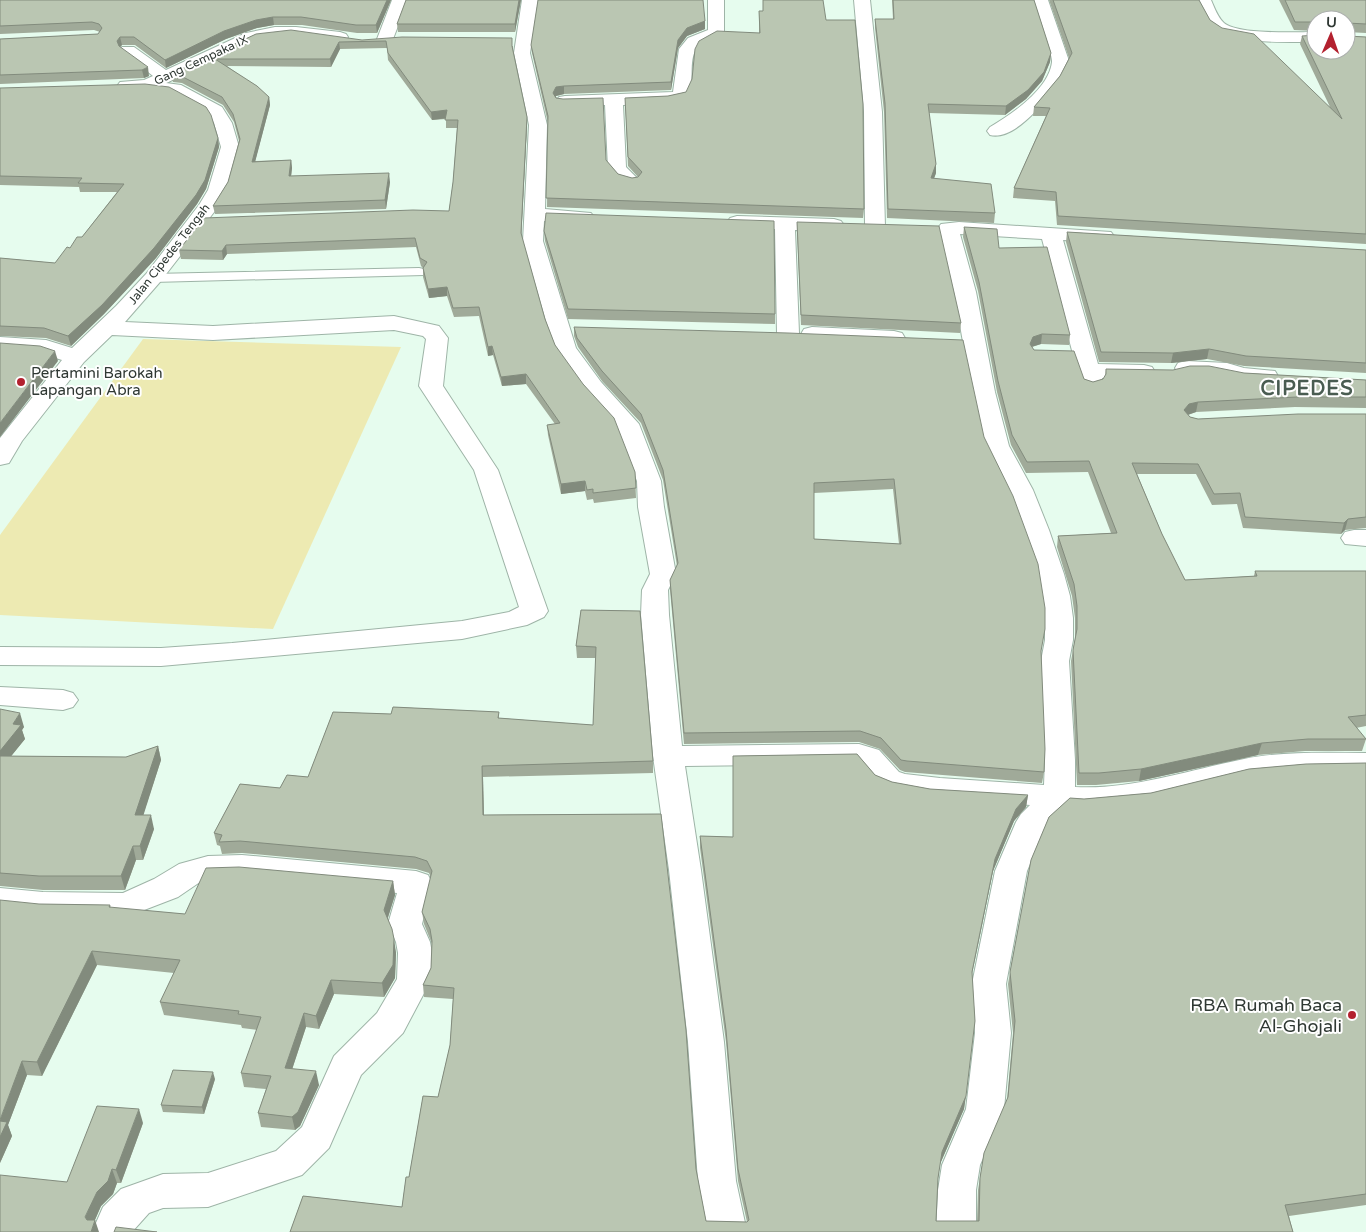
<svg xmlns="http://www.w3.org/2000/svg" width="1366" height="1232" font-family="'Varela Round',sans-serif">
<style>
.green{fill:#edeab2}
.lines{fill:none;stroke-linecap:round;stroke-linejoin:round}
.lane-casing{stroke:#9eb4a7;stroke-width:2}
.street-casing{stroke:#9eb4a7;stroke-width:2}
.lane{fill:#fff;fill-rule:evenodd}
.street{fill:#fff;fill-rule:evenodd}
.wall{fill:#a0aa99;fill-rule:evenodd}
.shaded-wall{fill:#828b7d}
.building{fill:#bac6b2;stroke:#828b7d;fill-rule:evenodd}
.poi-dot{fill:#b3212f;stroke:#fff;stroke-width:2}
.labels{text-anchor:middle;stroke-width:4;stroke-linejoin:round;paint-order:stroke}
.far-street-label{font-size:12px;fill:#2f3833;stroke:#fff}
.poi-label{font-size:15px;fill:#2f3833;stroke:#fff;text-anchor:start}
.near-poi-label{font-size:18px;fill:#2f3833;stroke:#fff;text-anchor:end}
.district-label{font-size:20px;font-weight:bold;letter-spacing:1px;fill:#495c51;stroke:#fff}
</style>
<rect width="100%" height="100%" fill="#e6fcee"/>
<polygon class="green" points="143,339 401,347 273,629 0,615 0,535"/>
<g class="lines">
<defs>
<polygon id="lane" points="419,268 424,269 426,272 424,275 153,282 148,281 146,278 148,275 153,274"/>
<g id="street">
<polygon points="392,0 408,0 393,39 391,42 379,42 377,39"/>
<path d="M522 0H538L530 53 547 125 545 209 591 213 594 217 591 221 584 223 544 221 543 241 576 348 601 382 639 424 661 481 664 507 676 574 668 590 669 615 682 746 859 744 879 750 899 772 905 774 940 778 1044 785 1045 760 1041 661 1045 640V618L1042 596 1038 574 1024 530 1007 490 985 446 972 392 954 292 938 228 941 224 959 222 1111 232 1114 236 1111 240 1104 242 1063 240 1098 364 1144 365 1152 367 1155 372 1152 377 1144 379 1102 378 1103 384 1100 389 1092 391 1084 389 1081 384 1042 239 960 234 976 292 995 392 1009 446 1033 490 1049 530 1064 574 1070 596 1073 618V640L1069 661 1075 760V787C1132 790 1189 770 1244 759 1283 751 1326 753 1366 753V773L1302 774 1246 779 1148 803 1082 809 1067 808 1045 828 1027 871 1006 984 1011 1033 1004 1109 980 1165 976 1190V1232H936L938 1190 942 1165 966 1109 975 1033 972 984 995 871 1016 822 1021 814 1030 805C996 803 905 803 878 787 870 782 863 771 857 764L685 766 701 870 724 1042 736 1181 747 1232H707L698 1181 688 1042 669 870 653 756 641 615 642 590 650 574 638 507 637 481 616 426 585 392 554 349 523 241 529 125 514 53Z"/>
<path d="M708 0H724V31C717 42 700 40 695 51 688 66 696 84 686 99L668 103 623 105 626 167 640 181 637 185C623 188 615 179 608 168L605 105 565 106 559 105 556 101 559 97 565 96 673 92 679 49 688 38 708 30Z"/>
<polygon points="854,0 870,0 882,112 885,227 882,231 875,233 868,231 865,227 864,112"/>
<path d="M1032 0H1048L1069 61C1060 85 1019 142 990 135L987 131 990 127C1011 115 1049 89 1052 62 1053 54 1036 11 1032 0Z"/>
<path d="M1195 0H1211C1214 7 1218 18 1224 23 1239 35 1296 32 1316 32V42C1293 42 1230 44 1213 30 1204 23 1200 10 1195 0Z"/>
<polygon points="275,27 296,27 340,32 346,34 348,37 346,40 340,42 286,37 257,40 166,83 181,85 222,107 232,123 239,147 228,190 218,207 160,282 125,322 213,326 394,316 439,326 448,338 443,386 498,470 548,611 544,617 527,625 462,639 161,666 0,665 0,647 161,648 232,643 462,621 509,612 519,607 474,470 419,386 426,339 423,336 394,330 213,340 112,335 84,362 22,441 9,463 0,465 0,438 62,360 43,354 0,351 0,337 46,340 72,348 116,306 146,274 199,205 208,190 221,147 214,123 209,114 171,94 147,90 120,90 117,86 120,82 144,80 153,76 120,50 122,47 134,47 166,70 246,33"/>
<polygon points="737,216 834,219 841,221 844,225 841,229 834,231 795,230 799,333 796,338 788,340 780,338 777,333 775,229 730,226 727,222 730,218"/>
<polygon points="812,327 894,331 902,333 905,338 902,343 894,345 804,339 801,334 804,329"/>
<path d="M1186 361 1227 363 1244 368 1275 371 1278 376 1275 381C1257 385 1242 380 1225 377 1210 374 1193 377 1178 373L1175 368 1178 363Z"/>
<polygon points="1354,530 1366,530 1366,546 1345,544 1341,538 1345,532"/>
<polygon points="0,687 63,690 73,693 78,700 73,707 63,710 0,705"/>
<polygon points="242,855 416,871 428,875 432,883 422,924 430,942 432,953 431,980 403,1033 361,1075 329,1148 302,1175 208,1207 163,1208 149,1213 132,1232 92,1232 103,1207 121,1189 163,1174 208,1173 276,1151 302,1127 334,1056 377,1013 397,979 398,953 396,942 388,924 397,893 242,879 208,880 200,882 178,897 126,917 43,916 0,912 0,888 43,892 123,893 154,879 179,864 208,856"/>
</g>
</defs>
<use href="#lane" class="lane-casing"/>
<use href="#street" class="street-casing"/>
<use href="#lane" class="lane"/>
<use href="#street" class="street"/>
</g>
<g class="wall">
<polygon points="0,0 391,0 377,33 357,33 302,25 274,25 257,28 226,39 166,68 135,45 122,45 120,47 149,76 144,78 0,84 0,39 98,34 100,32 94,30 0,34"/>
<polygon points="406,0 521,0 515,32 398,32 397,24"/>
<polygon points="892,0 1034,0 1051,53 1050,62 1042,81 1026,99 1005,115 929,113 936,164 936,173 934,178 995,213 994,223 887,218 884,112 875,28 875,19 893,19"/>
<polygon points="1049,0 1199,0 1210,20 1330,107 1300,44 1302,36 1316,50 1346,20 1316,20 1316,31 1294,30 1279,0 1366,0 1366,33 1347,32 1347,36 1366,37 1366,244 1057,225 1055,201 1013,198 1014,188 1046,116 1033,116 1034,107 1060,76 1069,58"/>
<polygon points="759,11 826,20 864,209 863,218 547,207 548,123 532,53 531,45 705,21 705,29 687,36 678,48 671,90 564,94 556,96 556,97 606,160 618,174 632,178 638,177 628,166 625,98 668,96 686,92 759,33"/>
<polygon points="256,34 362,40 513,46 513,50 527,125 521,236 545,319 555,345 635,472 636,498 594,503 593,499 587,500 585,491 561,494 548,435 547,425 555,424 526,384 502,386 493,355 488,356 479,316 454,317 447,296 429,298 423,277 423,268 421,266 416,247 227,254 223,260 181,259 179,250 449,211 453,182 457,128 446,128 446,119 432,120 388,60 387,48 340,49 331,67 227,66 269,97 270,105 255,161 291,160 292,168 291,176 390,182 386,209 215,214 213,206 228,182 239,141 234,122 223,105 182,83 173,82 171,74"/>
<polygon points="0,88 218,138 219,147 206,189 197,204 156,258 104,314 71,346 46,338 0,336 0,258 55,263 82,237 117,192 80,192 79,187 0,185"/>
<polygon points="797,222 961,323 960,333 801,325 797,231"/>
<polygon points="964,227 999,248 1070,335 1069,345 1041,344 1032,347 1034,350 1084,379 1093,382 1103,379 1105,377 1106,369 1244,373 1366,380 1366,408 1295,407 1196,412 1188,415 1190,417 1198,419 1366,414 1366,528 1345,530 1341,534 1243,528 1237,504 1212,505 1196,474 1137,474 1162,534 1185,580 1254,576 1255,571 1366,571 1366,726 1356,728 1366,739 1362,751 1305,751 1258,755 1139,781 1096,785 1077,785 1071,661 1075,639 1075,618 1072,596 1057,547 1058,536 1111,533 1088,472 1026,473 1011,445 997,392 978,291 963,237"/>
<polygon points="544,231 775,314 775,324 568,319 545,241"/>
<polygon points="1067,232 1366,250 1366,373 1244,366 1207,359 1171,363 1099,362 1066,242"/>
<path d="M574 327 984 437 1041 652 1044 772 1042 783 905 772 900 770 880 749 859 742 684 744 670 590V580L677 566 663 480 641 423 602 381 578 347 574 336ZM893 489 899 544 814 539V493Z"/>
<polygon points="581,610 640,611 653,761 653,773 483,777 484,815 661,814 686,1030 696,1169 706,1221 747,1222 738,1181 726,1042 700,848 700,836 733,837 733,756 857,754 875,775 892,782 930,789 1028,795 1026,807 1014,821 993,871 972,974 975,1021 964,1109 940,1164 938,1179 936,1221 977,1221 978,1190 984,1153 1007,1100 1013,1033 1008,984 1010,972 1031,860 1049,817 1070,798 1084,799 1151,793 1249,769 1306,764 1366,763 1366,1205 1289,1216 1293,1232 290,1232 303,1196 402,1207 406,1177 409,1177 423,1096 438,1097 450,1045 453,999 424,997 423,985 431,968 432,944 424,924 422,912 431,878 429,873 416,869 242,853 222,854 220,846 217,845 214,833 240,784 280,788 287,775 308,777 333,712 391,714 393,707 499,712 499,718 593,725 596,658 577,658 576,646"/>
<polygon points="0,709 24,727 22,730 25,739 11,756 126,757 158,746 161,760 143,815 154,829 143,860 136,860 125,890 43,890 0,886"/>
<polygon points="393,881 395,895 388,918 396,953 395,978 384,997 334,994 319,1029 306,1027 292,1069 319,1085 300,1126 295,1130 261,1127 258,1113 266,1089 244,1087 241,1073 257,1030 242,1028 241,1025 164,1015 160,1002 174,973 97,965 42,1076 27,1075 8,1125 12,1136 0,1163 39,904 110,905 111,908 185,914"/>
<polygon points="215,1079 204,1114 163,1112 161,1105"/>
<polygon points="143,1123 121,1183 117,1183 113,1194 101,1206 95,1220 67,1182"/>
</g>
<g class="shaded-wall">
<polygon points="387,0 391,0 377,33 376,25"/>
<polygon points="519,0 521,0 515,32 515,24"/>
<polygon points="273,17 274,25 257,28 226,39 166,68 165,60 224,31 256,20"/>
<polygon points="705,21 705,29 687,36 678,48 671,90 671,82 678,40 687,28"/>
<polygon points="120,37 122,45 118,49 117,41"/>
<polygon points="339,42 340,49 331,67 330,59"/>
<polygon points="1051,53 1050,62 1042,81 1026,99 1005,115 1006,106"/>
<polygon points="148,67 149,76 144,78 142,70"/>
<polygon points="564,86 564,94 556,96 553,101 553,93 556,87"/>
<polygon points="269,97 270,105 253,170 252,162"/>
<polygon points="447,110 448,118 432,120 431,112"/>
<polygon points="527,117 527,125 521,242 521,233"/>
<polygon points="218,138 219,147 206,189 197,204 156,258 104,314 71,346 68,336"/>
<polygon points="291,160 292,168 290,185 289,176"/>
<polygon points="936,164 936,173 931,187 931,178"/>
<polygon points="389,173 390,182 386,209 385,200"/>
<polygon points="226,245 227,254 223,260 222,251"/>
<polygon points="447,287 447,296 429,298 428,289"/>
<polygon points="1042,334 1041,344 1031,347 1030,344 1033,337"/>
<polygon points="492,346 493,355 488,356 488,347"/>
<polygon points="1209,349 1207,359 1171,363 1173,353"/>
<polygon points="55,351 58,361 0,437 0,423"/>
<polygon points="526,374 526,384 502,386 501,377"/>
<polygon points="1198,402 1196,412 1187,415 1184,410 1189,404"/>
<polygon points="585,481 585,491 561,494 561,484"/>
<polygon points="1348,519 1345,530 1341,534 1344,523"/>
<polygon points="20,713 24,727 22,730 25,739 0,770 0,751 13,724"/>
<polygon points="1262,743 1258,755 1139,781 1141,769"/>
<polygon points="158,746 161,760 139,829 135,815"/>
<polygon points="482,766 483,777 484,827 483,815"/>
<polygon points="1028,795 1026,807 1014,821 993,871 970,984 995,859 1016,809"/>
<polygon points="151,815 154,829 143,860 140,846"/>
<polygon points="133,846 136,860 125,890 121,876"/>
<polygon points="393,881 395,895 386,923 384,910"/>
<polygon points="394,939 396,953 395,978 384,997 382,983"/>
<polygon points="92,951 97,965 42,1076 37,1062"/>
<polygon points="331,980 334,994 319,1029 316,1016"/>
<polygon points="304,1013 306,1027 288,1082 285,1068"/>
<polygon points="22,1061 27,1075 8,1125 12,1136 0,1163 0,1120"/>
<polygon points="316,1071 319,1085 300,1126 295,1130 292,1117"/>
<polygon points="213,1072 215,1079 204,1114 202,1107"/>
<polygon points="966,1096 964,1109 940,1164 942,1152"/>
<polygon points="139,1109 143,1123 121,1183 116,1170"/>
<polygon points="112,1169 117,1183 113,1194 101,1206 90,1231 85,1217 97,1192"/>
<polygon points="95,1220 99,1232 91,1232"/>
</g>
<g class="building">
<polygon points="0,0 387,0 376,25 356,25 301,17 273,17 256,20 224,31 165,60 134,37 120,37 117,41 119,46 148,67 142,70 0,75 0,39 98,34 102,28 99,24 92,22 0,26"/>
<polygon points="406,0 519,0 515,24 397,24"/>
<polygon points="538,0 703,0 705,21 687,28 678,40 671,82 564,86 556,87 553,93 556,98 563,99 603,98 606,160 618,174 632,178 638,177 642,172 628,157 625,98 668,96 686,92 692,79 695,49 699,41 717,31 760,33 759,11 763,11 763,0 823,0 826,20 855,20 863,104 864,209 546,198 548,116 531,45"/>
<polygon points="893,0 1034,0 1051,53 1044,72 1028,90 1006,106 928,104 936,164 931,178 991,184 995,213 888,209 885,103 875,19 894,19"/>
<polygon points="1053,0 1199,0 1210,20 1222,28 1254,34 1342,119 1302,36 1316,35 1316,50 1346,50 1346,20 1316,20 1316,22 1295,22 1285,0 1366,0 1366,24 1347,23 1347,36 1366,37 1366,234 1058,216 1056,192 1014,188 1050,108 1034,107 1060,76 1072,53"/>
<polygon points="291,30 362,40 402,37 512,38 512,46 527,117 521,233 545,319 555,345 583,384 614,418 635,472 636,488 593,493 593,489 587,490 585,481 561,484 547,425 560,423 526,374 501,377 492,346 488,347 479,307 453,308 447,287 428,289 423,268 427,262 420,258 415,238 226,245 222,251 179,250 204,218 413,210 449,211 453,182 458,120 445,120 447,110 431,112 388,53 386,41 339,42 330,59 215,59 257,86 269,97 252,162 291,160 289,176 389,173 385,200 213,206 228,182 240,139 233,114 222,97 181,76 171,74 256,34"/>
<polygon points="145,84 169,87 206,107 211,115 218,138 205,180 196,195 154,248 102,305 68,336 44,328 0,326 0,258 55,263 67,247 70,248 77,237 82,237 124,184 78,183 82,178 0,176 0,88"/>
<polygon points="546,213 774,221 775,314 568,309 544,231"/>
<polygon points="797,222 939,226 961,323 801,315"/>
<polygon points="964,227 997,229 999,248 1047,247 1070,335 1042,334 1033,337 1030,344 1034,350 1074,351 1084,379 1093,382 1103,379 1106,374 1106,369 1173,370 1190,366 1209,366 1244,373 1366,380 1366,397 1297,397 1198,402 1189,404 1184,410 1190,417 1198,419 1298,414 1366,414 1366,517 1348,519 1344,523 1245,517 1240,493 1214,494 1198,464 1132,463 1162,534 1185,580 1257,576 1255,571 1366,571 1366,715 1348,717 1366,739 1308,739 1262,743 1141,769 1099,773 1079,773 1073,650 1077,629 1077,606 1074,584 1058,536 1117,533 1089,461 1027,462 1012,435 998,381 979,282"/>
<polygon points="1067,232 1366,250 1366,363 1246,356 1209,349 1173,353 1101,352"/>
<path d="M574 327 788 333 963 340 984 437 1013 496 1038 564 1045 608V629L1041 651 1045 749 1044 772 907 761 901 760 881 738 860 731 684 733 670 580 678 563 663 470 641 414 602 371 577 338ZM894 479 901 544 814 539V483Z"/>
<polygon points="0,343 40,346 55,351 0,423"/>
<polygon points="581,610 640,611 653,761 482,766 483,815 661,814 686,1030 696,1169 706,1221 747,1222 749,1220 738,1169 726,1030 700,836 733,837 733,756 857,754 875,775 892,782 930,789 1028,795 1016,809 995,859 972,972 975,1021 966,1096 942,1152 938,1178 936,1221 979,1221 980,1178 984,1153 1008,1097 1015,1021 1010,972 1031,860 1049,817 1070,798 1084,799 1151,793 1249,769 1306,764 1366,763 1366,1194 1285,1205 1293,1232 290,1232 303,1196 402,1207 406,1177 409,1177 423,1096 438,1097 450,1045 454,988 423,985 431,968 432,941 430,929 422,912 432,871 427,861 415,857 240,841 219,842 222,835 214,833 240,784 280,788 287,775 308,777 333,712 391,714 393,707 499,712 498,718 593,725 596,647 576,646"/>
<polygon points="0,709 20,713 13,724 21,725 0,751"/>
<polygon points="158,746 135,815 151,815 140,846 133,846 121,876 39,876 0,873 0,756 126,757"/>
<polygon points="239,867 393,881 384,910 392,929 394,939 393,965 382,983 331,980 316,1016 304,1013 285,1068 316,1071 298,1112 292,1117 258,1113 271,1076 241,1073 261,1017 238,1014 239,1011 160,1002 180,960 92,951 37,1062 22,1061 0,1120 0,900 39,904 110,905 109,907 185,914 206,868"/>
<polygon points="173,1070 213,1072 202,1107 161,1105"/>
<polygon points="97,1106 139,1109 116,1170 112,1169 108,1181 97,1192 85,1217 87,1220 95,1220 91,1232 0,1232 0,1175 67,1182"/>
<polygon points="0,1121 7,1122 0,1137"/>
<polygon points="116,1227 157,1232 114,1232"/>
</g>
<g class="poi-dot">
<circle cx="21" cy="382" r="5"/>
<circle cx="1352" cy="1015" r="5"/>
</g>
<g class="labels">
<g class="far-street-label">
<text transform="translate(201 60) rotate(-25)" y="4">Gang Cempaka IX</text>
<text transform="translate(169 254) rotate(-52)" y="4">Jalan Cipedes Tengah</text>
</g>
<g class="poi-label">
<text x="31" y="378">Pertamini Barokah<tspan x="31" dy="17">Lapangan Abra</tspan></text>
</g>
<g class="near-poi-label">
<text x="1342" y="1011">RBA Rumah Baca<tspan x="1342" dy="21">Al-Ghojali</tspan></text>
</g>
<g class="district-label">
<text x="1307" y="395">CIPEDES</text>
</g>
</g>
<g transform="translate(1331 35) rotate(2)"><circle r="24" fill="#ffffff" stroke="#acafad"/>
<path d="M0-4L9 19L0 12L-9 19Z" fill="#b3212f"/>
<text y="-8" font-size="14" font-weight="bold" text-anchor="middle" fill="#2f3833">U</text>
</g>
</svg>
